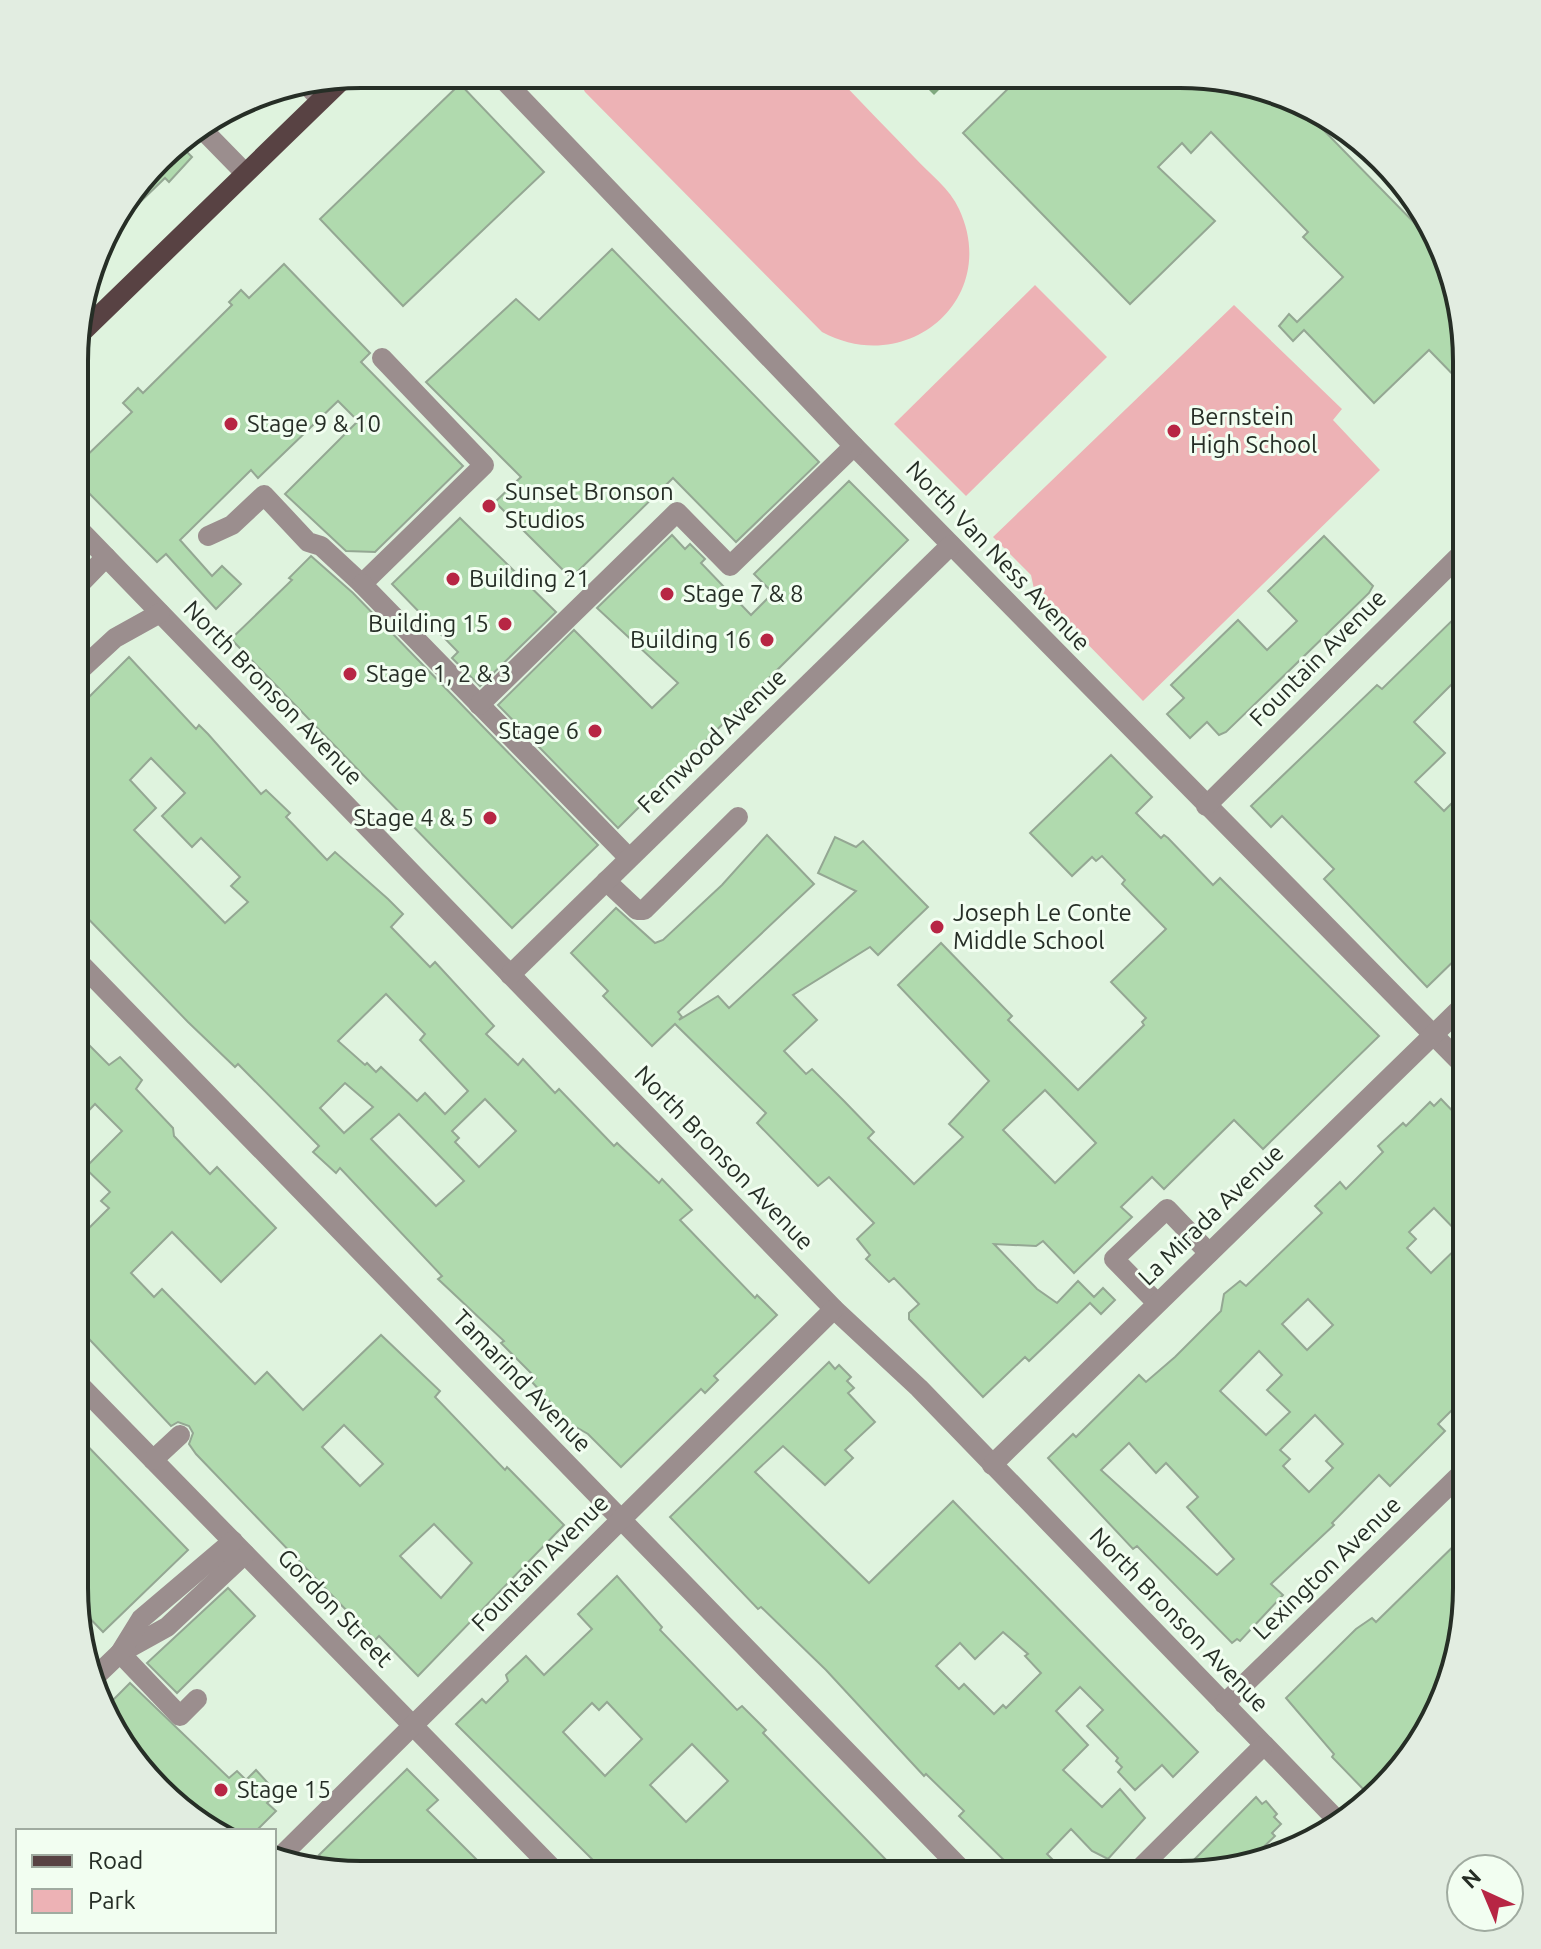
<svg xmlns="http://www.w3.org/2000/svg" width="1541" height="1949" font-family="Ubuntu,sans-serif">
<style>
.green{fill:#edb2b5}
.water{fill:#80a87f}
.building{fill:#b0daae;stroke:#94a793;stroke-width:2;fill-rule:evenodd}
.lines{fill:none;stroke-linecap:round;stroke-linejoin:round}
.minor{stroke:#9b8e8e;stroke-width:20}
.major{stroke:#584243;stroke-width:20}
.poi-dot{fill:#b72644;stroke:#f2fef1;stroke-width:3}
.labels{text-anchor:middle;stroke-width:6;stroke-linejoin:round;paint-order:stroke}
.poi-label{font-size:24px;fill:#262e26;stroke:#f2fef1;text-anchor:start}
.street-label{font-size:24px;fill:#262e26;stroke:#f2fef1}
.rim{fill:none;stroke:#262e26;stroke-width:4}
</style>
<rect width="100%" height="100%" fill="#dff3de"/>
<g class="green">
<path d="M576 75H835C862 103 889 131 915 158 930 174 950 189 959 209 1001 299 907 378 822 332L585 92Z"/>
<polygon points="1035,285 1107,357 966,496 894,424"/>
<polygon points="1234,305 1342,409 1333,420 1380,470 1143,701 1034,589 1031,575 993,537"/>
</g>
<polygon class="water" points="915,76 937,76 934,79 942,87 934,95"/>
<g class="building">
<polygon points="1021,76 1218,77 1303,109 1436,245 1467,361 1467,389 1429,350 1374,403 1304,330 1293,341 1279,326 1289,314 1297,322 1343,277 1303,237 1308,232 1211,132 1191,153 1182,143 1158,167 1215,221 1130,304 963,133"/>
<polygon points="460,84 544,172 403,306 320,219"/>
<polygon points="177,142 192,157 169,182 165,178 137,205 129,197"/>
<polygon points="612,249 819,462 736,542 673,478 571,578 495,502 521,477 426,382 516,299 539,320"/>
<polygon points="284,264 370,353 361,362 463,466 375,552 346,551 285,494 358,421 338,401 258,478 251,470 180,540 212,576 222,566 241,584 216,609 166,554 157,562 76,480 76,466 132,412 123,403 138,388 143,393 232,305 229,302 241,290 249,298"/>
<polygon points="849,481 908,540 618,828 498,705 574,630 652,708 678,683 597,608 672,535 685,549 690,544 705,559 701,563 751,615 773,593 754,574"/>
<polygon points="460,518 556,612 480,686 452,658 458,652 392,584"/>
<polygon points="1324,536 1373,586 1369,593 1226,732 1219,735 1207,722 1190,738 1167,714 1184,698 1171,685 1238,620 1267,650 1297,621 1268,591"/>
<polygon points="311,556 353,593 598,845 512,928 231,639 292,580 289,578"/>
<polygon points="1467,606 1467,691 1456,680 1414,722 1445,753 1415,782 1444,811 1467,788 1467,948 1427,987 1324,879 1334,869 1282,816 1271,827 1251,806 1377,685 1382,689"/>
<path d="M129 657 196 729 199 725 208 734 261 794 266 790 290 813 286 817 327 860 335 852 388 899 403 914 391 927 430 967 435 962 494 1026 486 1034 518 1065 523 1059 555 1093 559 1089 614 1146 617 1143 659 1183 662 1179 692 1210 680 1220 755 1298 757 1295 777 1315 714 1376 718 1380 705 1393 701 1389 621 1467 588 1434 569 1423 532 1382 536 1378 501 1343 504 1341 438 1279 442 1276 340 1168 336 1173 313 1152 319 1146 238 1064 235 1067 188 1022 75 905 76 710ZM151 758 185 793 162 816 192 847 201 838 240 877 231 886 248 902 225 923 134 830 156 808 130 780ZM386 994 425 1034 420 1040 468 1091 445 1114 425 1093 417 1101 381 1067 376 1072 367 1063 365 1065 338 1041ZM345 1083 373 1107 344 1133 320 1108ZM485 1099 516 1131 479 1167 455 1142 459 1138 452 1131ZM399 1114 464 1181 436 1206 371 1139Z"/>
<path d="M1111 755 1152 797 1136 813 1161 838 1164 835 1168 838 1213 885 1220 878 1379 1036 1263 1149 1234 1120 1164 1189 1152 1177 1121 1207 1132 1217 1074 1273 1043 1241 1036 1246 994 1244 1037 1289 1057 1303 1078 1281 1094 1297 1103 1288 1115 1300 1101 1314 1090 1303 1029 1361 1025 1357 983 1397 909 1319V1313L919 1304 894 1278 889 1282 866 1259 870 1255 857 1239 874 1223 829 1177 818 1186 757 1123 766 1113 675 1024 652 1046 603 996 608 991 571 953 616 908 655 943 663 940 722 885 767 835 814 884 678 1012 682 1017 679 1020 718 996 729 1008 856 891 818 873 835 837 856 847 863 841 928 907 878 955 870 947 793 995 817 1020 784 1051 806 1074 812 1069 844 1101 874 1132 868 1138 914 1184 963 1137 949 1124 989 1081 898 985 941 943 1012 1016 1008 1020 1078 1090 1144 1025 1142 1022 1146 1018 1111 982 1166 929 1122 884 1125 880 1102 856 1096 861 1092 857 1072 876 1030 833ZM1045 1090 1096 1143 1055 1183 1003 1130Z"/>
<path d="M75 1031 109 1065 120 1057 142 1080 136 1089 173 1128 174 1136 210 1174 217 1167 276 1228 221 1282 172 1232 131 1273 154 1297 162 1289 255 1384 267 1372 303 1410 381 1335 440 1391 435 1397 505 1470 507 1467 564 1525 418 1676 379 1636 375 1640 196 1454 189 1444 193 1433 189 1426 178 1422 171 1426 75 1324V1242L109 1208 101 1201 110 1192 85 1168 122 1131 95 1104 75 1125ZM344 1425 383 1464 360 1486 322 1447ZM434 1524 472 1563 441 1598 400 1556Z"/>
<path d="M1441 1099 1467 1126 1466 1396 1438 1424 1445 1431 1390 1486 1379 1475 1332 1523 1334 1525 1271 1584 1283 1595 1240 1641 1237 1639 1232 1643 1137 1546 1133 1549 1048 1458 1073 1434 1076 1437 1139 1375 1146 1382 1175 1357 1221 1311 1224 1294 1240 1281 1246 1286 1322 1213 1315 1206 1340 1182 1346 1189 1383 1152 1378 1146 1403 1123 1406 1126 1430 1102 1434 1106ZM1434 1208 1465 1240 1431 1273 1407 1248 1416 1239 1409 1232ZM1308 1299 1333 1325 1307 1350 1282 1324ZM1259 1351 1282 1375 1267 1390 1290 1412 1266 1435 1220 1391ZM1315 1415 1343 1444 1326 1461 1333 1468 1309 1492 1283 1466 1290 1459 1280 1450ZM1129 1443 1156 1473 1166 1463 1198 1497 1187 1507 1234 1559 1217 1575 1101 1470Z"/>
<path d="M829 1362 835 1369 839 1365 851 1377 847 1381 854 1388 848 1393 875 1422 845 1450 853 1458 825 1485 783 1446 755 1472 869 1583 953 1501 1198 1752 1173 1777 1162 1765 1135 1790 1118 1772 1122 1767 1116 1761 1118 1758 1087 1726 1103 1710 1080 1687 1056 1711 1088 1745 1063 1770 1102 1807 1120 1789 1145 1818 1108 1859 1092 1851 1071 1829 1047 1854 1067 1874H1018L959 1816 964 1811 926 1774 924 1776 826 1670 761 1607 758 1609 670 1517ZM1003 1632 1028 1654 1025 1656 1041 1673 1006 1708 1003 1705 994 1714 964 1684 959 1689 936 1666 960 1643 975 1659Z"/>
<polygon points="74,1432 188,1550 103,1632 79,1607 74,1588"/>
<polygon points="1466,1534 1466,1606 1420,1745 1368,1794 1332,1757 1334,1754 1286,1698 1356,1629 1372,1618 1376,1622"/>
<path d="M617 1576 662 1627 660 1630 737 1710 742 1706 766 1730 763 1733 892 1866 884 1874H712L697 1860 682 1874H607L456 1724 482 1699 486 1703 508 1681 506 1675 526 1656 544 1675 592 1629 578 1614ZM607 1702 642 1739 605 1776 563 1732 592 1703 599 1710ZM692 1744 728 1781 686 1822 650 1785Z"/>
<polygon points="228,1588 255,1616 177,1693 147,1663"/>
<polygon points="130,1683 229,1778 237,1771 246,1780 256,1770 277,1793 267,1803 276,1811 256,1831 214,1831 202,1827 112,1731 106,1707"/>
<polygon points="407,1769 438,1800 427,1810 491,1874 342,1874 319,1855"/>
<polygon points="1256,1797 1262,1804 1266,1801 1277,1814 1274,1817 1281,1824 1272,1833 1275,1836 1251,1859 1198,1874 1180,1874"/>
</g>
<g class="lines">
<g class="minor">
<polyline points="498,74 854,446 1467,1069"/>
<polyline points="305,83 321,100"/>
<polyline points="201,128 245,173"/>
<polyline points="1462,501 1467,505"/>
<polyline points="76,526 834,1309 919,1388 1339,1822"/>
<polyline points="208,536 232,525 264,495 308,542 321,546 362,584 484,465 382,358"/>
<polyline points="362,584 629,858"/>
<polyline points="76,588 106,557"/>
<polyline points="76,674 115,638 160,613"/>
<polyline points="479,705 677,512 730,566 854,446"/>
<polyline points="1206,806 1467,548"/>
<polyline points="606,881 637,910 644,910 738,817"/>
<polyline points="75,958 966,1874"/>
<polyline points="510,975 951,545"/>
<polyline points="1157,1303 1114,1259 1167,1209 1209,1253"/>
<polyline points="74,1379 558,1874"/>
<polyline points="153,1460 180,1435"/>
<polyline points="992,1465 1467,1002"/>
<polyline points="120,1653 167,1627 245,1554"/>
<polyline points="120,1653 180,1716 197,1699"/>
<polyline points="97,1675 120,1653 141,1619 233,1541"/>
<polyline points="1224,1704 1466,1469"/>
<polyline points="283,1854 834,1309"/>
<polyline points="1134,1874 1264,1745"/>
</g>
<polyline class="major" points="76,338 345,77"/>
</g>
<g class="poi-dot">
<circle cx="231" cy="424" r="8"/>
<circle cx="1174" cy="431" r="8"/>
<circle cx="489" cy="506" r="8"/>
<circle cx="453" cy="579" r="8"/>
<circle cx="667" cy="594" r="8"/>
<circle cx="505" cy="624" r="8"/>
<circle cx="767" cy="640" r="8"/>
<circle cx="350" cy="674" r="8"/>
<circle cx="595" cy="731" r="8"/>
<circle cx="490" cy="818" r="8"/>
<circle cx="937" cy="927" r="8"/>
<circle cx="221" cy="1790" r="8"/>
</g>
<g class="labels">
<g class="poi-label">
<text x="1190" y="425">Bernstein<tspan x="1190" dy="28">High School</tspan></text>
<text x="247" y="432">Stage 9 &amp; 10</text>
<text x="505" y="500">Sunset Bronson<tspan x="505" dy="28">Studios</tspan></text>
<text x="469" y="587">Building 21</text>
<text x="683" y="602">Stage 7 &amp; 8</text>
<text x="489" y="632" text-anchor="end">Building 15</text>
<text x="751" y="648" text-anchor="end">Building 16</text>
<text x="366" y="682">Stage 1, 2 &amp; 3</text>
<text x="579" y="739" text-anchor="end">Stage 6</text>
<text x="474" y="826" text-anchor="end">Stage 4 &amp; 5</text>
<text x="953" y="921">Joseph Le Conte<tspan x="953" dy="28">Middle School</tspan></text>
<text x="237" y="1798">Stage 15</text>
</g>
<g class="street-label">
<text transform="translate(998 556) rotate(46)" y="8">North Van Ness Avenue</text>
<text transform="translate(1318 658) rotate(-45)" y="8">Fountain Avenue</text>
<text transform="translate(273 693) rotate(46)" y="8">North Bronson Avenue</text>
<text transform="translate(712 741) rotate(-44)" y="8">Fernwood Avenue</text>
<text transform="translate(724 1158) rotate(46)" y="8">North Bronson Avenue</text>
<text transform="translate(1211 1215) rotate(-44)" y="8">La Mirada Avenue</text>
<text transform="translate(522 1381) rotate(46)" y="8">Tamarind Avenue</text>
<text transform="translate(540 1563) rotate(-45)" y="8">Fountain Avenue</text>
<text transform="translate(1327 1568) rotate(-44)" y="8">Lexington Avenue</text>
<text transform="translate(335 1608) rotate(46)" y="8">Gordon Street</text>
<text transform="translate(1179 1620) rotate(46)" y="8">North Bronson Avenue</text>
</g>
</g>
<path d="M0 0H1541V1949H0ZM361 88H1180A273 273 0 0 1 1453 361V1588A273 273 0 0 1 1180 1861H361A273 273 0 0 1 88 1588V361A273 273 0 0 1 361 88Z" fill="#e2ede1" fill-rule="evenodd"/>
<path class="rim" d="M361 88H1180A273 273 0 0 1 1453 361V1588A273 273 0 0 1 1180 1861H361A273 273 0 0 1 88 1588V361A273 273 0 0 1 361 88Z"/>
<rect x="16" y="1829" width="260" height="104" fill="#f2fef1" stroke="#a0aba0" stroke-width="2"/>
<rect x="32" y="1855" width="40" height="12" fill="#584243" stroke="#a0aba0" stroke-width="2"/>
<text x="88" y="1869" font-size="24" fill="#262e26">Road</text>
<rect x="32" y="1889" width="40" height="24" fill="#edb2b5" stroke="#a0aba0" stroke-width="2"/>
<text x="88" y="1909" font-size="24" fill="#262e26">Park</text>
<g transform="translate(1485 1893) rotate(316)"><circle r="38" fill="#f2fef1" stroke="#a0aba0" stroke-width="2"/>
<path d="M0-6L14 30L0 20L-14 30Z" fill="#b72644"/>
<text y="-12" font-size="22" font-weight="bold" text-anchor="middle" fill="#262e26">N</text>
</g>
</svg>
